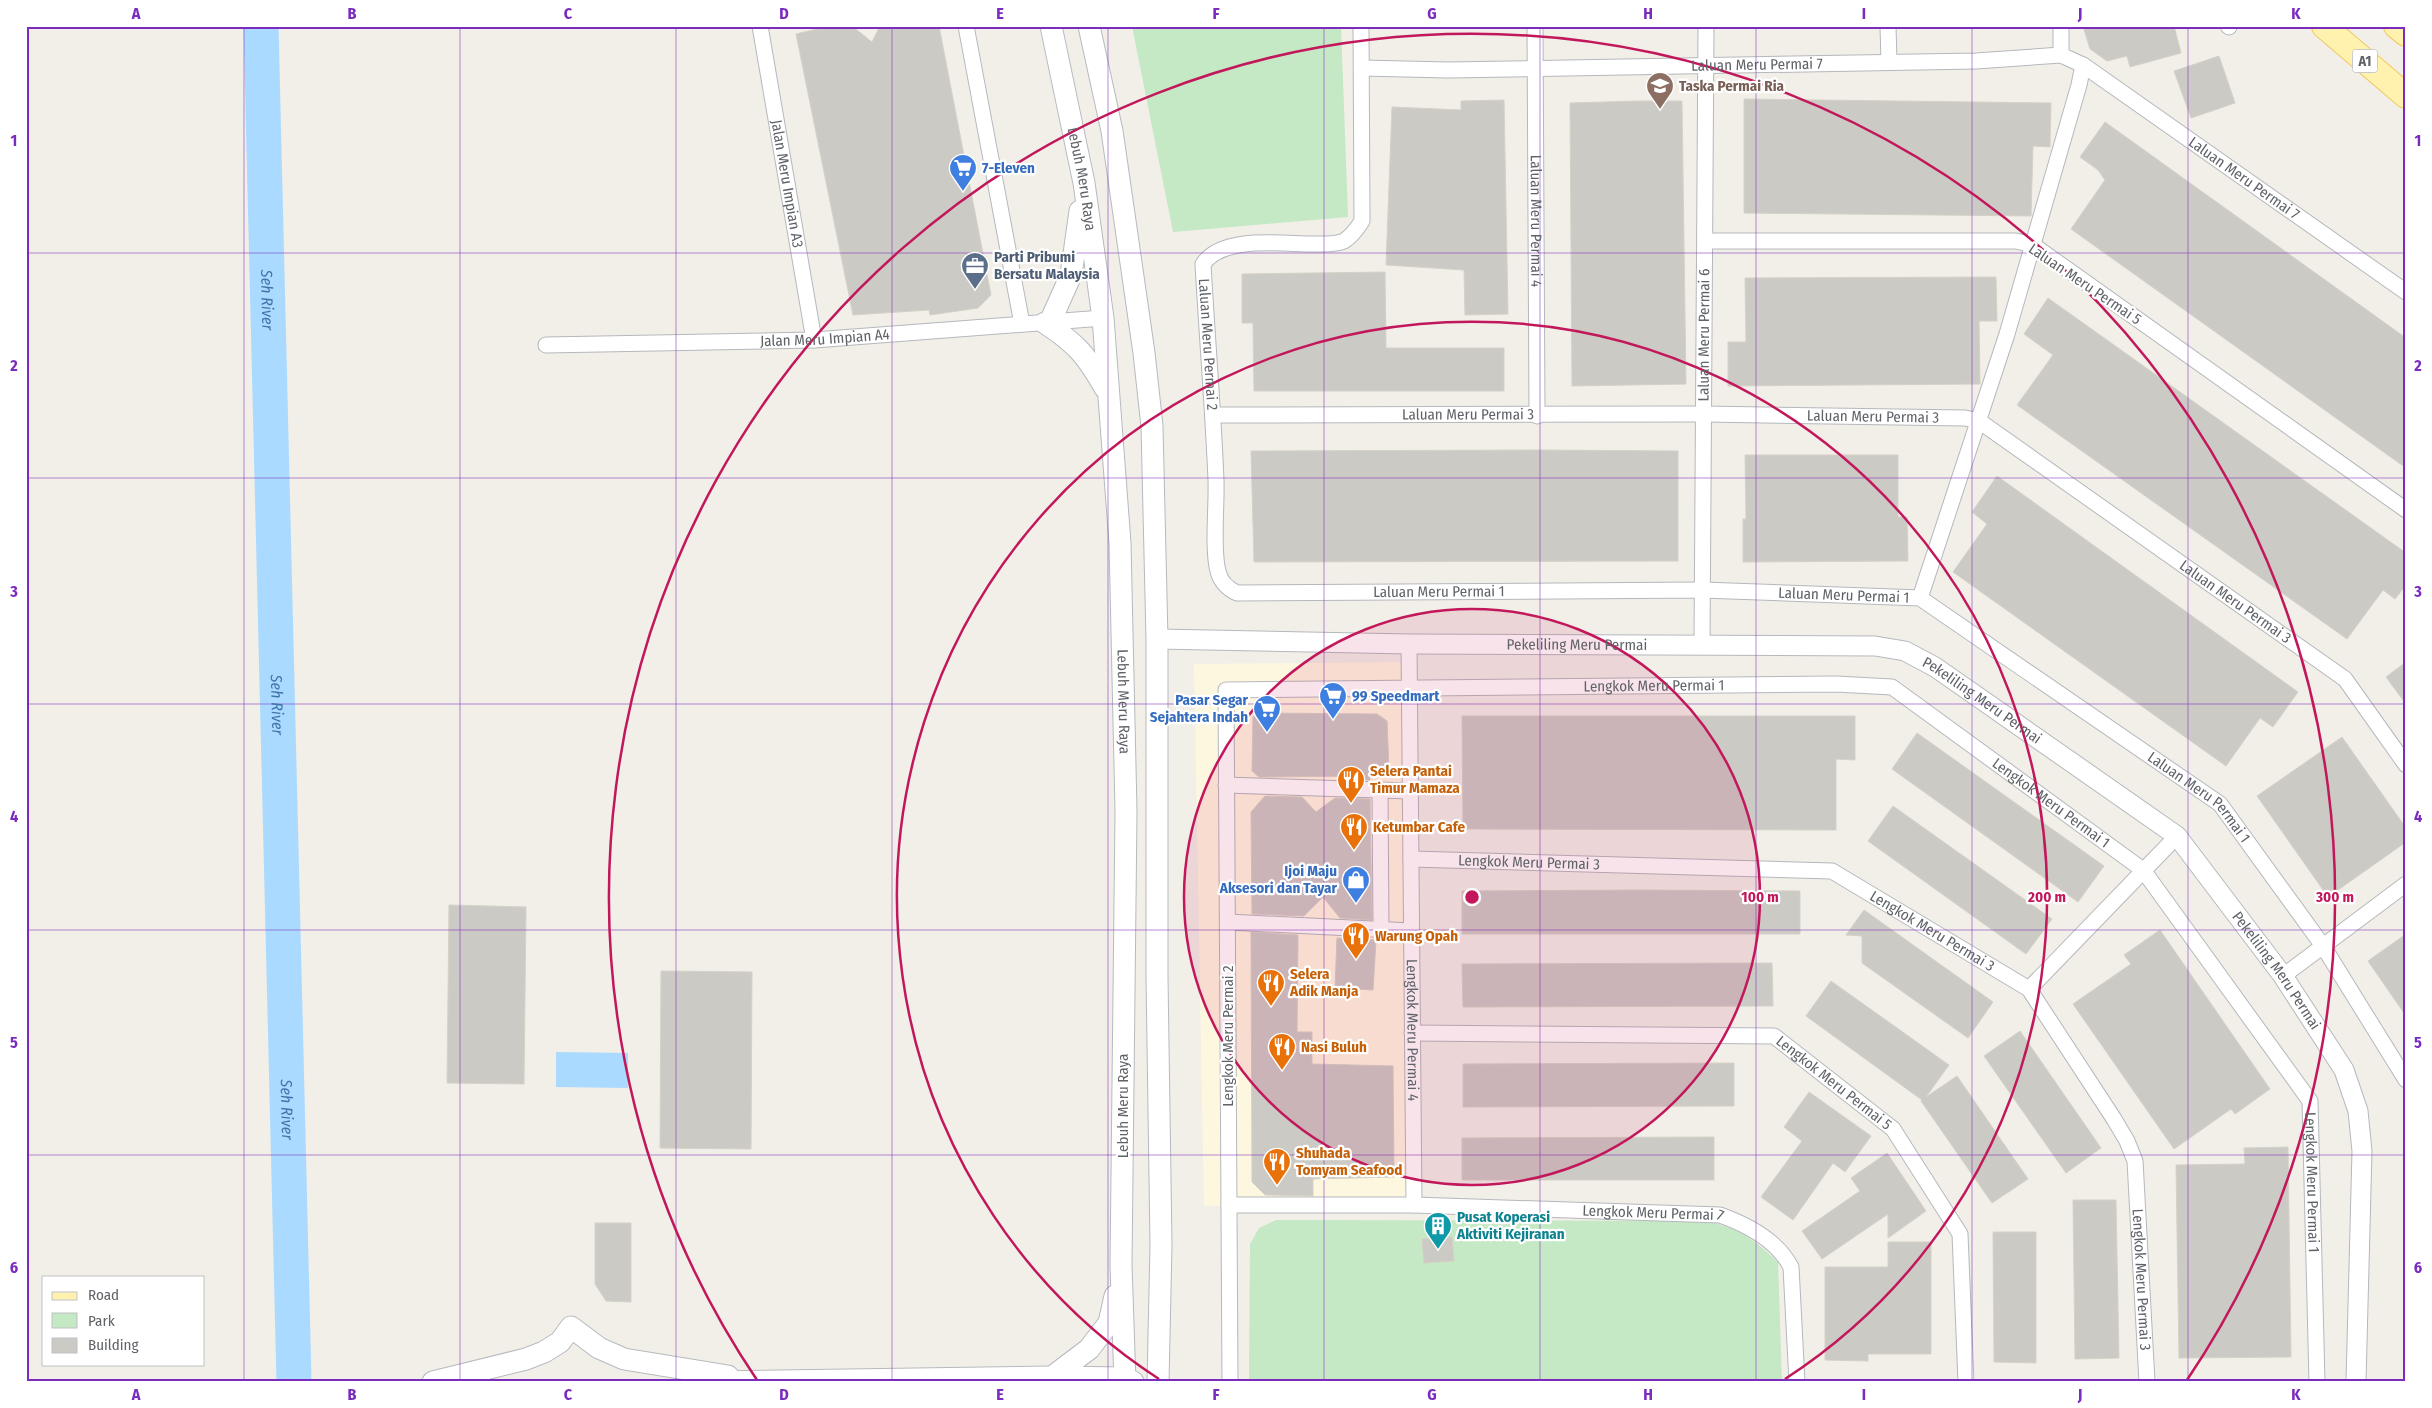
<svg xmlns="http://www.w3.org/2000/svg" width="2432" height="1408" font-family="'Fira Sans Condensed',sans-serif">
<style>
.commercial{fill:#fef7e0}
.green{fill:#c5e8c5}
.water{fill:#aadaff}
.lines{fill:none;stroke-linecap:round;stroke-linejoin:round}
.river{stroke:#aadaff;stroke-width:35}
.building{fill:#cccac5;stroke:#d6d1c6}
.minor-casing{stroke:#b5b8bc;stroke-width:17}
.tertiary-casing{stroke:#b5b8bc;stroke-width:21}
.secondary-casing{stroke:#b6babf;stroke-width:23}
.primary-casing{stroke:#f2c960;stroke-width:26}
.minor{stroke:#fff;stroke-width:15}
.tertiary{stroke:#fff;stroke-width:19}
.secondary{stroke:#fff;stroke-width:21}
.primary{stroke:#fff2af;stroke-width:24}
.grid{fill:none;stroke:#7b2cbf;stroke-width:1;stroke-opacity:0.55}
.ring{fill:none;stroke:#c2185b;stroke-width:2.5}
.labels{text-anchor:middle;stroke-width:4.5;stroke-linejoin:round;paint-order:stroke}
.shield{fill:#fff;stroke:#8f9295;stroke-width:1}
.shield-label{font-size:14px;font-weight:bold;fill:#5f6368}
.street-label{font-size:15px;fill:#5f6368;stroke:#fff}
.education-label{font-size:15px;font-weight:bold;fill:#785e54;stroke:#fff;text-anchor:start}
.shop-label{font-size:15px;font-weight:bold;fill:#366cbe;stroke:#fff;text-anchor:start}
.service-label{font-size:15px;font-weight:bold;fill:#4e5e75;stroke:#fff;text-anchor:start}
.food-label{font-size:15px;font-weight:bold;fill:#c56008;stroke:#fff;text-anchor:start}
.culture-label{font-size:15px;font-weight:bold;fill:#0d838f;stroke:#fff;text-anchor:start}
.water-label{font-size:16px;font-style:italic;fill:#4174aa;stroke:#fff}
.centre{fill:#c2185b;stroke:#fff;stroke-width:2.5}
.ring-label{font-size:15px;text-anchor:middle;font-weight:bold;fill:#c2185b;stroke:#fff;stroke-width:4.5;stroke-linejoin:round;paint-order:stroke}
.neatline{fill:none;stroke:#7b2cbf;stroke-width:2}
.grid-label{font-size:16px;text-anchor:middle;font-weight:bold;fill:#7b2cbf}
</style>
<rect width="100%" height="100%" fill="#f1efe8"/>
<polygon class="commercial" points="1407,662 1416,1204 1204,1206 1194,664"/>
<g class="green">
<polygon points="1132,26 1341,26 1348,217 1173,232"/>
<path d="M1276 1220 1708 1221C1743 1231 1752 1238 1778 1262L1782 1382H1249L1250 1244 1259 1228Z"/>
</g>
<polygon class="water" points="556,1052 628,1053 628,1088 556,1087"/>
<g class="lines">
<path class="river" id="s1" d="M261 26 294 1382"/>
</g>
<g class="building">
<polygon points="830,26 852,26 872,42 880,26 939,26 991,295 978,308 930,315 929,310 853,315 796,34"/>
<polygon points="2083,26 2174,26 2181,53 2130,67 2127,56 2107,61 2090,49"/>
<polygon points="2219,56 2235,103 2191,118 2174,71"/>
<polygon points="1744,99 2051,103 2050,147 2033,146 2031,216 1744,213"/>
<polygon points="1504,100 1508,314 1465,315 1464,270 1386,265 1392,107 1461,110 1461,101"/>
<polygon points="1638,101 1682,101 1686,384 1572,386 1570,103"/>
<polygon points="2105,122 2406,338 2406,468 2071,229 2105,180 2098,170 2080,157"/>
<polygon points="1385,272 1386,348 1504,348 1504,391 1254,391 1253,323 1242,323 1242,274"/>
<polygon points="1996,277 1997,321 1979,321 1980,384 1728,386 1728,342 1746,342 1745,278"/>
<polygon points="2048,298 2406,553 2406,585 2395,599 2383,590 2347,639 2017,405 2053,355 2024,334"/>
<polygon points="1538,450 1678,451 1678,561 1254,562 1251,451"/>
<polygon points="1745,455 1898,455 1898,517 1907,517 1908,561 1743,562 1743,519 1746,519"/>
<polygon points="1997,476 2298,692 2273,727 2260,718 2226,766 1953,572 1987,524 1972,512"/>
<polygon points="2406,662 2406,704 2386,677"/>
<polygon points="1260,713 1377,714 1387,721 1389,769 1382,775 1370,776 1370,780 1359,780 1364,776 1259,777 1252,771 1253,717"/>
<polygon points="1462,716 1855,716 1855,760 1836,759 1836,830 1463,829"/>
<polygon points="1917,733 2104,866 2078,902 1892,769"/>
<polygon points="2342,737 2406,828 2406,842 2328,897 2257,796"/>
<polygon points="1265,796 1302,797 1316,812 1335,798 1370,799 1372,920 1340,918 1323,897 1304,916 1252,914 1251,812"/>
<polygon points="1893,806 2052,919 2026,954 1868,841"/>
<polygon points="1638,890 1800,891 1800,934 1462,934 1462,891"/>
<polygon points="449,905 526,907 524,1084 447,1083"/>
<polygon points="1864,910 1993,1002 1968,1038 1862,963 1862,936 1846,935"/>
<polygon points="2160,930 2270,1089 2235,1114 2231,1109 2174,1149 2073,1004 2131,964 2124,955"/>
<polygon points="1251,932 1298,935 1297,1032 1312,1032 1312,1064 1393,1066 1394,1177 1313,1179 1313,1196 1265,1195 1252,1182"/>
<polygon points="2406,934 2406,1016 2368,961"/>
<polygon points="1337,938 1376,940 1373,990 1335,988"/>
<polygon points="1772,963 1773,1006 1463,1007 1462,964"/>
<polygon points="661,971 752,972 751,1149 660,1148"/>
<polygon points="1831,981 1949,1065 1926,1097 1957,1076 2028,1179 1992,1203 1921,1101 1922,1100 1806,1016"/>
<polygon points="2020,1031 2101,1148 2066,1173 1984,1056"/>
<polygon points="1734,1063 1734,1106 1463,1107 1463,1064"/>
<polygon points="1809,1092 1871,1136 1845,1172 1833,1163 1793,1220 1761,1197 1802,1141 1784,1127"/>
<polygon points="1714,1137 1714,1180 1462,1180 1462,1138"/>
<polygon points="2288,1147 2291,1357 2179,1358 2176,1165 2245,1164 2244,1148"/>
<polygon points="1887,1153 1926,1211 1888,1238 1888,1214 1822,1259 1802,1231 1860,1191 1851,1178"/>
<polygon points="2073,1200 2116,1200 2119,1358 2075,1359"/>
<polygon points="595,1223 631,1223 631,1302 606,1301 595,1284"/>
<polygon points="1993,1232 2036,1232 2036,1363 1994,1362"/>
<polygon points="1452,1237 1454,1261 1424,1263 1422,1239"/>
<polygon points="1888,1242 1931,1242 1931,1354 1868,1354 1868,1361 1825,1360 1825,1267 1888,1267"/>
</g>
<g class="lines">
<defs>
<g id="minor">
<path id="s2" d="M760 26 814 340"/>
<polyline points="966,26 1022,324"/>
<path id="s3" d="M1361 26 1362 221C1357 229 1352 236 1344 241 1335 245 1323 244 1313 244 1282 244 1223 235 1203 264 1207 336 1213 408 1216 480 1217 506 1212 548 1218 571 1220 581 1228 589 1237 593L1702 590 1920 598 2220 804 2323 946 2406 1080"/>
<path id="s4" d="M1535 26 1537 416"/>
<polyline points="1888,26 1889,62"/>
<path id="s5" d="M2061 26V55L2083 65 2406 292"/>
<polyline points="2228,26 2229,27"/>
<path id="s6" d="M1362 68 1448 70 1976 61 2061 55"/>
<polyline points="1705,241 2016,241 2033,245 2406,510"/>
<path id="s7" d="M546 345 814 340 1103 318"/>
<path id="s8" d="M1213 415 1704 414 1965 418 1979 421 2345 679 2406 765"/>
<polyline points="1920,598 2007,334 2079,85 2083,65"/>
<path id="s9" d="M1409 644 1414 1205"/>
<path id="s10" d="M1702 644 1706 26"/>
<polyline points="1226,785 1410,791"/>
<polyline points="1380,790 1381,929"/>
<path id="s11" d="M1411 859 1832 871 2029 989 2114 1119 2127 1141 2135 1161 2147 1382"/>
<polyline points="1228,922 1412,931"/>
<polyline points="2283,976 2406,884"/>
<polyline points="2029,989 2177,836"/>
<path id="s12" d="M1412 1033 1774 1036 1893 1129 1960 1234 1966 1382"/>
<path id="s13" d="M1229 1205H1414L1720 1215C1748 1225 1777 1240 1791 1267L1797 1382"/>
<path id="s14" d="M1230 1382 1226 690 1836 684 1892 687 2143 870 2310 1101 2317 1382"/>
</g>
<g id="tertiary">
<path id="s15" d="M1157 639 1409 644 1875 646 1905 651 1935 667 2177 836 2283 976 2344 1070 2358 1111 2362 1151 2356 1382"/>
</g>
<g id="secondary">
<path id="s16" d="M1051 26 1084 183 1103 318 1120 543 1126 811 1121 1265 1125 1382"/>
<polyline points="1089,26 1112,131 1144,353 1152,426 1157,639 1157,977 1161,1245 1158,1382"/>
<polyline points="1050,322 1071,275 1080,211"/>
<path d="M1045 323C1077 344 1086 355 1105 388"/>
<polyline points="1052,1377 1089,1349 1109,1323 1115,1296"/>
<polyline points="433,1382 526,1359 544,1352 560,1342 571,1327 599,1348 624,1359 728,1376"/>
<polyline points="710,1382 1052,1377 1125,1378 1133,1382"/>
</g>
<g id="primary">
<polyline points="2324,26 2406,96"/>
<polyline points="2396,26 2406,34"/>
</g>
</defs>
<use href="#minor" class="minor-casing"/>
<use href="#tertiary" class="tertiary-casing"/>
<use href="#secondary" class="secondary-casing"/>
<use href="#primary" class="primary-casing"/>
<use href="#minor" class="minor"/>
<use href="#tertiary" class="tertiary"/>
<use href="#secondary" class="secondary"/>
<use href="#primary" class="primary"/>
</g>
<path class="grid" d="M244 26V1382M460 26V1382M676 26V1382M892 26V1382M1108 26V1382M1324 26V1382M1540 26V1382M1756 26V1382M1972 26V1382M2188 26V1382M26 253H2406M26 478H2406M26 704H2406M26 930H2406M26 1155H2406"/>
<circle cx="1472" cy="897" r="288" fill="#c2185b" fill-opacity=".12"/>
<g class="ring">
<circle cx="1472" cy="897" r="288"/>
<path d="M1159 1379A575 575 0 1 1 1785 1379"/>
<path d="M757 1380A863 863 0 1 1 2187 1380"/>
</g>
<defs>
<symbol id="school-pin" viewBox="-11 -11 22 30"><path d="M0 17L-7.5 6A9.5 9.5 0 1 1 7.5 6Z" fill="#8d6e63" stroke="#fff"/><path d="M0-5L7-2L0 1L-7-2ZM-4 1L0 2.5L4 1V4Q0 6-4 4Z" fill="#fff"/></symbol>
<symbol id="supermarket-pin" viewBox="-11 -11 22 30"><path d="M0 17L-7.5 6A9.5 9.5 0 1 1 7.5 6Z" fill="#3f7fe0" stroke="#fff"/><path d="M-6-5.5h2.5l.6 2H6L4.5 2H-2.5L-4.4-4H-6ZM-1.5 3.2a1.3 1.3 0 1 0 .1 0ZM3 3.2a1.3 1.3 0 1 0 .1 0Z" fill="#fff"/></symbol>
<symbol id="office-pin" viewBox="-11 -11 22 30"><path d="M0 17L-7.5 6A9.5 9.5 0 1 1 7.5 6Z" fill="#5c6f8a" stroke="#fff"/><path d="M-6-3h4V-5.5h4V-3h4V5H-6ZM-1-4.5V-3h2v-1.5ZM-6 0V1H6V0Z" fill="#fff"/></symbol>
<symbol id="restaurant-pin" viewBox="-11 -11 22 30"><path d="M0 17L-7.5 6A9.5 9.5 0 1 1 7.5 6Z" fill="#e8710a" stroke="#fff"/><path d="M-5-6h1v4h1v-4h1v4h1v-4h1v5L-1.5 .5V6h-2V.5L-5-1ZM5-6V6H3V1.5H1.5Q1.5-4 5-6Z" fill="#fff"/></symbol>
<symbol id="shop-pin" viewBox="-11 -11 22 30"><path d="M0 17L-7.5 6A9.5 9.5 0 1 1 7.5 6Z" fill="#3f7fe0" stroke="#fff"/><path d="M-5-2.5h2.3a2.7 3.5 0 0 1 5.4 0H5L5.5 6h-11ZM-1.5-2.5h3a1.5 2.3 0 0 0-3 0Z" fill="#fff"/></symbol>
<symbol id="building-pin" viewBox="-11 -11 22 30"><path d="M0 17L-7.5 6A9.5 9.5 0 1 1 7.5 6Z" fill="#0f9aa8" stroke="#fff"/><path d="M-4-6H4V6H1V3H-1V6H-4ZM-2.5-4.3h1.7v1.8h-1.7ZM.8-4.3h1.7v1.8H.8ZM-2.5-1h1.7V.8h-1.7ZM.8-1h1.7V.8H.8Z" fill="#fff"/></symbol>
</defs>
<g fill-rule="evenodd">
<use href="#school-pin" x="1644" y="70" width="32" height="43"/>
<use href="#supermarket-pin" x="947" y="152" width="32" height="43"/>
<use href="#office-pin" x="959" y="250" width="32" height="43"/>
<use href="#supermarket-pin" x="1317" y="680" width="32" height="43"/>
<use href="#supermarket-pin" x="1251" y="693" width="32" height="43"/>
<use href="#restaurant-pin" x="1335" y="764" width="32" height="43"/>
<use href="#restaurant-pin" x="1338" y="811" width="32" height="43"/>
<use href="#shop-pin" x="1340" y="864" width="32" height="43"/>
<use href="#restaurant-pin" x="1340" y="920" width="32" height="43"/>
<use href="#restaurant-pin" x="1255" y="967" width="32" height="43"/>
<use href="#restaurant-pin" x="1266" y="1031" width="32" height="43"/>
<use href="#restaurant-pin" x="1261" y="1146" width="32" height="43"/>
<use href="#building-pin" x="1422" y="1210" width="32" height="43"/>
</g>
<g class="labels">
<rect class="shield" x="2352.5" y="49.5" width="25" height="23" rx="4"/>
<g class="shield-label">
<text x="2365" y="66">A1</text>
</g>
<g class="street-label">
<text dy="5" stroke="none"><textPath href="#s6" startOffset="395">Laluan Meru Permai 7</textPath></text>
<text dy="5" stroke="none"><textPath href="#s5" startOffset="250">Laluan Meru Permai 7</textPath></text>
<text dy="5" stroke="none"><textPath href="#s16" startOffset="156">Lebuh Meru Raya</textPath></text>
<text dy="5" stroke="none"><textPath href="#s2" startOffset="160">Jalan Meru Impian A3</textPath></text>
<text dy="5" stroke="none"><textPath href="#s4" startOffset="195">Laluan Meru Permai 4</textPath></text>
<text transform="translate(2085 284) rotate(34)" y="5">Laluan Meru Permai 5</text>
<text dy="5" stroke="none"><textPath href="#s10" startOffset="309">Laluan Meru Permai 6</textPath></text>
<text dy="5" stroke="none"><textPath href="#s7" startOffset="279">Jalan Meru Impian A4</textPath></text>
<text dy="5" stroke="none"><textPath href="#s3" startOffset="450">Laluan Meru Permai 2</textPath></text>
<text dy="5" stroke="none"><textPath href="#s8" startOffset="255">Laluan Meru Permai 3</textPath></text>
<text dy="5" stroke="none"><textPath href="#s8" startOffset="660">Laluan Meru Permai 3</textPath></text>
<text dy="5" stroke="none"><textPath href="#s3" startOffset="909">Laluan Meru Permai 1</textPath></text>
<text dy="5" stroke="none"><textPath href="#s3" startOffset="1314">Laluan Meru Permai 1</textPath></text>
<text dy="5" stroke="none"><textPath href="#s8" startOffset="1080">Laluan Meru Permai 3</textPath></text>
<text dy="5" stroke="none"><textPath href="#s15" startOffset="420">Pekeliling Meru Permai</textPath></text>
<text dy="5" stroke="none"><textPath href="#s14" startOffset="1120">Lengkok Meru Permai 1</textPath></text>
<text dy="5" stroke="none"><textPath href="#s16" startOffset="681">Lebuh Meru Raya</textPath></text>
<text dy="5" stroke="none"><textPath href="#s15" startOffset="840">Pekeliling Meru Permai</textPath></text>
<text dy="5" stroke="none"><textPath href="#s3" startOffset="1734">Laluan Meru Permai 1</textPath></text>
<text dy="5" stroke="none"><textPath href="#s14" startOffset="1555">Lengkok Meru Permai 1</textPath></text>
<text dy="5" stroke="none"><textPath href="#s11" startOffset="118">Lengkok Meru Permai 3</textPath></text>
<text dy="5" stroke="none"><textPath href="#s11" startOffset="538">Lengkok Meru Permai 3</textPath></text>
<text dy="5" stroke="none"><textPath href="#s15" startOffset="1245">Pekeliling Meru Permai</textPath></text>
<text dy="5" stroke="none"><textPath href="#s9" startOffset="386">Lengkok Meru Permai 4</textPath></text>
<text transform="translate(1228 1036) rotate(-90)" y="5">Lengkok Meru Permai 2</text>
<text dy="5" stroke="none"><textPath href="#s12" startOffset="438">Lengkok Meru Permai 5</textPath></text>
<text transform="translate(1123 1106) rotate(-90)" y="5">Lebuh Meru Raya</text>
<text dy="5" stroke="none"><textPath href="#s14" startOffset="2035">Lengkok Meru Permai 1</textPath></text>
<text dy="5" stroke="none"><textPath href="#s13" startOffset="424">Lengkok Meru Permai 7</textPath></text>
<text dy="5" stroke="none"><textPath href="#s11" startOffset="972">Lengkok Meru Permai 3</textPath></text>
</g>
<g class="education-label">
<text x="1679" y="91">Taska Permai Ria</text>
</g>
<g class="shop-label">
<text x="982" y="173">7-Eleven</text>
<text x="1352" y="701">99 Speedmart</text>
<text x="1248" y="705" text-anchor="end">Pasar Segar<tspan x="1248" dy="17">Sejahtera Indah</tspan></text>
<text x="1337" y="876" text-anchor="end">Ijoi Maju<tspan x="1337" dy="17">Aksesori dan Tayar</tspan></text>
</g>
<g class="service-label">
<text x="994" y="262">Parti Pribumi<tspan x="994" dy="17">Bersatu Malaysia</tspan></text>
</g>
<g class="food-label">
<text x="1370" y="776">Selera Pantai<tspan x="1370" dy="17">Timur Mamaza</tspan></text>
<text x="1373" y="832">Ketumbar Cafe</text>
<text x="1375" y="941">Warung Opah</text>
<text x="1290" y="979">Selera<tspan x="1290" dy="17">Adik Manja</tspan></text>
<text x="1301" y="1052">Nasi Buluh</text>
<text x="1296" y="1158">Shuhada<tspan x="1296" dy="17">Tomyam Seafood</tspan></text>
</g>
<g class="culture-label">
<text x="1457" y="1222">Pusat Koperasi<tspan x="1457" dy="17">Aktiviti Kejiranan</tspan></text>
</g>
<g class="water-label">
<text dy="6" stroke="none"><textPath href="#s1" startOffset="274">Seh River</textPath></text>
<text dy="6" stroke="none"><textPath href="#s1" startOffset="679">Seh River</textPath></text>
<text dy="6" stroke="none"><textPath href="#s1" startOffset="1084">Seh River</textPath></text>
</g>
</g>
<circle cx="1472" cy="897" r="8" class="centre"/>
<g class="ring-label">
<text x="1760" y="902">100 m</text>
<text x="2047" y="902">200 m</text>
<text x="2335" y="902">300 m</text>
</g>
<rect width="2432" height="1408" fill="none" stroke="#ffffff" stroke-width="55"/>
<rect x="42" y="1276" width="162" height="90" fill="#ffffff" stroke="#bfc1c3"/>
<rect x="52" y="1292" width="25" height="8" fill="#fff2af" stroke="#bfc1c3"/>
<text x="88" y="1300" font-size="15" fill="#5f6368">Road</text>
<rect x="52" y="1313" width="25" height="15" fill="#c5e8c5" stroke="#bfc1c3"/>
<text x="88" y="1326" font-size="15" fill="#5f6368">Park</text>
<rect x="52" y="1338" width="25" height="15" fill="#cccac5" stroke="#bfc1c3"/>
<text x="88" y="1350" font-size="15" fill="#5f6368">Building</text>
<rect x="28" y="28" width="2376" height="1352" class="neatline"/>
<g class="grid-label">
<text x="136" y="19">A</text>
<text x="352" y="19">B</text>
<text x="568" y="19">C</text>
<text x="784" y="19">D</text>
<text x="1000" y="19">E</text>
<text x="1216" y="19">F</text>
<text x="1432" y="19">G</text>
<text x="1648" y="19">H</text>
<text x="1864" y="19">I</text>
<text x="2080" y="19">J</text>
<text x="2296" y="19">K</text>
<text x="14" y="146">1</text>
<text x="2418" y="146">1</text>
<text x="14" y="371">2</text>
<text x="2418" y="371">2</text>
<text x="14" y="597">3</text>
<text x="2418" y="597">3</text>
<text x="14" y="822">4</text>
<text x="2418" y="822">4</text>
<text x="14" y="1048">5</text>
<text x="2418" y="1048">5</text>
<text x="14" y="1273">6</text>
<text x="2418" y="1273">6</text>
<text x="136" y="1400">A</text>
<text x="352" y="1400">B</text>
<text x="568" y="1400">C</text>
<text x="784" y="1400">D</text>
<text x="1000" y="1400">E</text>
<text x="1216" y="1400">F</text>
<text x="1432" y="1400">G</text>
<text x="1648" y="1400">H</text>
<text x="1864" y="1400">I</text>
<text x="2080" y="1400">J</text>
<text x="2296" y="1400">K</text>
</g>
</svg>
